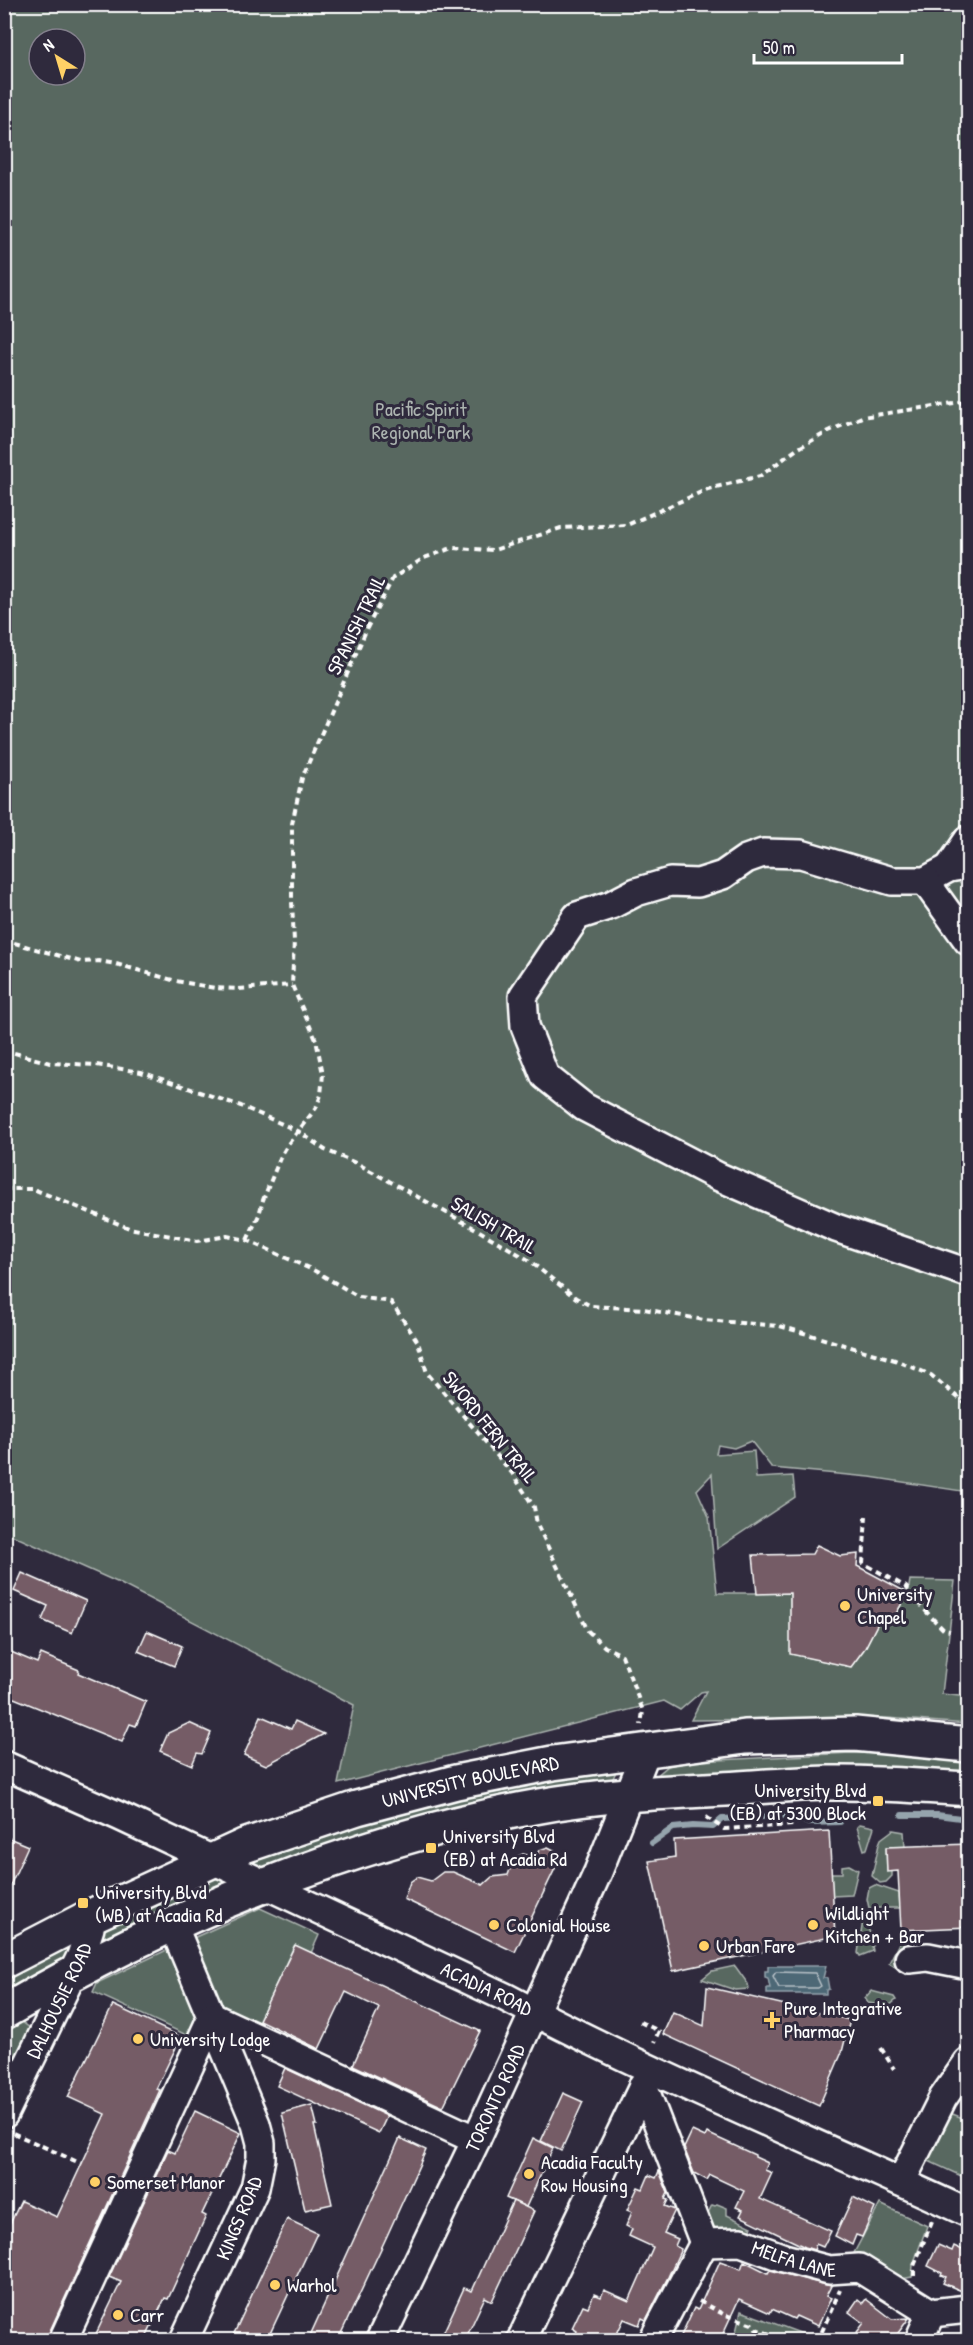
<svg xmlns="http://www.w3.org/2000/svg" width="973" height="2345" font-family="'Patrick Hand',sans-serif">
<style>
.green{fill:#586860;stroke:#acb4b0;stroke-width:1.5;fill-rule:evenodd}
.water{fill:#4e6776;stroke:#95a4ad;stroke-width:1.5}
.lines{fill:none;stroke-linecap:round;stroke-linejoin:round}
.shore{stroke:#b8c2c8;stroke-width:1.5}
.stream{stroke:#95a4ad;stroke-width:6}
.building{fill:#745c66;stroke:#fff;stroke-width:1.5}
.minor-casing{stroke:#fff;stroke-width:32}
.major-casing{stroke:#fff;stroke-width:38}
.path{stroke:#fff;stroke-width:4;stroke-dasharray:6 4.5;stroke-linecap:butt}
.minor{stroke:#2f2a3d;stroke-width:27}
.major{stroke:#2f2a3d;stroke-width:33}
.poi-dot{fill:#ffd166;stroke:#2f2a3d;stroke-width:2}
.labels{text-anchor:middle;stroke-width:6;stroke-linejoin:round;paint-order:stroke}
.park-label{font-size:20px;fill:#acb4b0;stroke:#2f2a3d}
.street-label{font-size:20px;fill:#fff;stroke:#2f2a3d}
.poi-label{font-size:20px;fill:#fff;stroke:#2f2a3d;text-anchor:start}
</style>
<rect width="100%" height="100%" fill="#2f2a3d"/>
<filter id="ink" filterUnits="userSpaceOnUse"><feTurbulence type="fractalNoise" baseFrequency=".0167" numOctaves="2"/><feDisplacementMap in="SourceGraphic" scale="12" xChannelSelector="R" yChannelSelector="G"/><feConvolveMatrix kernelMatrix="1 2 1 2 8 2 1 2 1" color-interpolation-filters="sRGB"/></filter>
<g filter="url(#ink)">
<g class="green">
<path d="M5 5H968V1492L870 1477 772 1468 751 1441 734 1448 718 1445 716 1454 754 1451 756 1478 793 1476 795 1497 717 1549 712 1474 697 1490 709 1517 717 1593H790L791 1654 851 1667 865 1648 880 1619 908 1593 910 1580 955 1581 942 1694 968 1697V1724L887 1718 691 1720 706 1691 701 1692 680 1710 664 1701 338 1784 354 1705 117 1582 5 1532ZM39 39H75V75H39Z"/>
<polygon points="850,1753 968,1754 968,1772 911,1770 655,1777 668,1766 681,1762"/>
<polygon points="618,1767 610,1785 270,1875 250,1867 244,1858 338,1821"/>
<polygon points="860,1824 874,1827 867,1849 864,1850 857,1827"/>
<polygon points="893,1830 904,1832 905,1847 886,1848 887,1871 892,1871 892,1876 886,1882 880,1883 872,1876 879,1844 881,1839"/>
<polygon points="849,1865 858,1870 852,1895 832,1896 831,1873 842,1873 842,1866"/>
<polygon points="205,1871 221,1876 229,1888 103,1945 100,1941 111,1913"/>
<polygon points="875,1885 899,1893 900,1908 869,1908 867,1899 869,1888"/>
<polygon points="260,1908 319,1935 311,1953 294,1946 255,2029 224,2013 191,1939"/>
<polygon points="865,1919 874,1945 872,1946 873,1951 860,1956 858,1953 863,1920"/>
<polygon points="904,1941 906,1974 889,1963 899,1943"/>
<polygon points="73,1943 69,1959 5,2004 5,1969"/>
<polygon points="171,1948 203,2012 193,2038 93,1992 97,1983"/>
<polygon points="735,1966 748,1984 749,1989 735,1990 702,1979 712,1971"/>
<polygon points="871,1991 894,1997 896,2000 889,2006 868,2003 865,1998"/>
<polygon points="19,2020 30,2028 31,2035 5,2100 5,2024"/>
<polygon points="950,2113 968,2120 968,2179 926,2160"/>
<polygon points="717,2204 727,2208 727,2215 752,2227 748,2234 737,2228 735,2232 724,2228 720,2234 703,2223 712,2205 715,2206"/>
<polygon points="880,2204 927,2226 913,2265 912,2277 901,2279 861,2261 854,2253"/>
<polygon points="741,2311 819,2340 734,2340"/>
</g>
<polygon class="water" points="768,1966 826,1966 823,1978 827,1978 829,1989 826,1990 826,1994 767,1994 767,1988 770,1988 768,1978 765,1977 765,1971 768,1971"/>
<g class="lines">
<polygon class="shore" points="776,1972 815,1973 821,1986 818,1988 779,1988 773,1976"/>
<g class="stream">
<polyline points="902,1815 937,1815 968,1819"/>
<path d="M652 1843 673 1828 693 1826 713 1827 722 1819 793 1815C800 1817 803 1822 809 1823L840 1822"/>
</g>
</g>
<g class="building">
<polygon points="817,1545 840,1556 858,1554 857,1566 908,1593 890,1624 880,1619 865,1648 851,1667 790,1654 790,1593 757,1594 753,1555 812,1554"/>
<polygon points="22,1573 86,1601 72,1633 42,1620 48,1606 14,1591"/>
<polygon points="147,1631 182,1646 174,1666 138,1651"/>
<polygon points="4,1649 37,1663 41,1654 79,1670 78,1673 146,1702 136,1726 130,1724 122,1742 4,1694"/>
<polygon points="261,1716 291,1729 295,1721 324,1734 266,1765 244,1755"/>
<polygon points="189,1723 211,1733 202,1754 197,1753 192,1765 160,1751 168,1733"/>
<polygon points="829,1831 835,1936 673,1971 649,1861 675,1857 674,1840"/>
<polygon points="4,1836 28,1846 4,1899"/>
<polygon points="969,1844 969,1927 901,1930 898,1871 887,1872 886,1847"/>
<polygon points="548,1847 562,1854 515,1952 404,1899 410,1882 417,1877 431,1881 443,1872 453,1872 483,1885 492,1877 508,1875 514,1858 523,1854 536,1857 539,1850"/>
<polygon points="295,1945 480,2031 443,2107 353,2065 379,2008 346,1992 319,2049 259,2020"/>
<polygon points="707,1987 850,2020 842,2052 819,2106 663,2034 673,2012 704,2026"/>
<polygon points="113,2005 181,2037 156,2089 160,2090 49,2333 47,2340 4,2340 4,2236 21,2201 57,2217 105,2114 68,2097"/>
<polygon points="285,2068 387,2116 379,2133 277,2086"/>
<polygon points="563,2093 583,2102 561,2151 541,2141"/>
<polygon points="312,2105 317,2125 314,2125 332,2204 305,2210 282,2113"/>
<polygon points="195,2111 241,2133 202,2214 206,2216 168,2299 165,2298 145,2340 93,2340 121,2282 109,2277 168,2150 175,2153"/>
<polygon points="692,2131 705,2137 707,2133 755,2155 755,2157 768,2163 765,2170 772,2173 760,2199 831,2231 823,2247 816,2244 814,2250 805,2247 740,2216 743,2210 736,2207 744,2191 710,2175 707,2180 694,2173 684,2148"/>
<polygon points="400,2138 426,2150 386,2238 338,2340 308,2340"/>
<polygon points="533,2138 553,2148 526,2207 506,2198"/>
<polygon points="659,2171 668,2193 665,2199 668,2200 665,2206 675,2210 664,2233 678,2239 675,2246 681,2249 668,2277 646,2320 642,2318 639,2325 624,2319 614,2340 573,2340 577,2331 572,2328 583,2305 588,2307 594,2294 601,2297 604,2290 629,2301 653,2247 629,2236 632,2229 626,2226 632,2212 627,2210 638,2187 643,2189 649,2175 656,2178"/>
<polygon points="853,2197 875,2208 862,2237 856,2235 852,2245 835,2236"/>
<polygon points="513,2201 534,2211 492,2301 485,2297 465,2340 440,2340 464,2288 472,2291"/>
<polygon points="287,2219 317,2233 267,2340 231,2340"/>
<polygon points="938,2245 952,2251 954,2246 969,2253 969,2294 943,2283 946,2277 941,2275 942,2273 928,2266"/>
<polygon points="720,2261 741,2269 744,2261 768,2273 770,2270 831,2286 826,2296 831,2298 818,2326 796,2316 794,2319 772,2309 770,2313 739,2299 720,2340 679,2340 694,2308 698,2310"/>
<polygon points="858,2299 863,2303 866,2299 892,2319 909,2318 893,2340 851,2340 864,2323 849,2312"/>
</g>
<g class="lines">
<defs>
<g id="minor">
<polyline points="968,865 949,868 925,881 892,881 801,854 763,853 746,859 723,875 698,883 670,882 636,892 611,905 577,916 523,996 525,1026 545,1076 584,1107 717,1176 836,1228 968,1273"/>
<polyline points="949,868 968,840"/>
<polyline points="925,881 968,941"/>
<path id="s1" d="M4 1765 119 1816 505 1997C656 2077 814 2141 968 2213"/>
<polyline points="173,1925 256,2124 261,2143 261,2158 255,2188 184,2340"/>
<polyline points="909,1959 928,1957 968,1965"/>
<polyline points="212,2017 476,2140"/>
<polyline points="643,2085 704,2243"/>
<path id="s2" d="M4 2114 81 1956 90 1928 89 1917"/>
<polyline points="901,2182 943,2098 968,2062"/>
<path id="s3" d="M704 2243 741 2242 784 2258 829 2270 859 2268 931 2313 968 2309"/>
<polyline points="63,2340 212,2017"/>
<path id="s4" d="M380 2340 476 2140 598 1872 646 1752"/>
<polyline points="521,2340 651,2070"/>
<polyline points="653,2340 704,2243"/>
<polyline points="919,2340 931,2313"/>
</g>
<g id="major">
<path id="s5" d="M4 1961 89 1917 244 1846 357 1808 456 1782 553 1763 745 1737 855 1734 968 1745"/>
<path d="M4 2012C165 1918 357 1838 540 1806 595 1796 651 1793 706 1790 746 1788 787 1784 827 1783 874 1782 922 1786 968 1789"/>
</g>
</defs>
<use href="#minor" class="minor-casing"/>
<use href="#major" class="major-casing"/>
<g class="path">
<polyline points="4,940 81,962 99,961 116,964 176,981 215,988 239,989 292,985"/>
<polyline points="4,1050 50,1063 96,1065 141,1072 241,1106 298,1131 325,1150 358,1164 476,1229 527,1259 576,1298 591,1306 644,1309 704,1320 780,1326 895,1360 931,1375 968,1406"/>
<polyline points="4,1189 33,1189 129,1228 197,1241 227,1236 247,1240 315,1271 359,1297 391,1302 418,1342 427,1373 512,1473 534,1507 537,1524 588,1631 605,1647 622,1655 643,1711 641,1725"/>
<polyline points="247,1240 259,1215 263,1200 280,1158 288,1144 316,1108 321,1095 323,1074 316,1040 292,985 294,941 292,902 292,824 302,778 368,626 393,578 424,558 452,548 494,550 561,528 627,525 708,489 760,476 797,449 829,431 862,417 968,401"/>
<polyline points="866,1516 863,1563 906,1587 930,1616 944,1630 950,1631"/>
<polyline points="706,1817 724,1829 794,1825 811,1810"/>
<polyline points="640,2022 659,2031 654,2042"/>
<polyline points="881,2048 894,2069"/>
<polyline points="13,2133 82,2164"/>
<polyline points="914,2276 914,2266 932,2221"/>
<polyline points="699,2301 723,2314 752,2324 756,2329 787,2340"/>
<polyline points="750,2340 756,2329"/>
<polyline points="815,2340 820,2336 840,2290"/>
</g>
<use href="#minor" class="minor"/>
<use href="#major" class="major"/>
</g>
</g>
<g class="poi-dot">
<circle cx="845" cy="1606" r="6"/>
<rect x="872" y="1795" width="12" height="12" rx="3"/>
<rect x="425" y="1842" width="12" height="12" rx="3"/>
<rect x="77" y="1897" width="12" height="12" rx="3"/>
<circle cx="494" cy="1925" r="6"/>
<circle cx="813" cy="1925" r="6"/>
<circle cx="704" cy="1946" r="6"/>
<path d="M769 2011h6v6h6v6h-6v6h-6v-6h-6v-6h6z"/>
<circle cx="138" cy="2039" r="6"/>
<circle cx="529" cy="2174" r="6"/>
<circle cx="95" cy="2182" r="6"/>
<circle cx="275" cy="2285" r="6"/>
<circle cx="118" cy="2315" r="6"/>
</g>
<g class="labels">
<g class="park-label">
<text x="421" y="416">Pacific Spirit<tspan x="421" dy="23">Regional Park</tspan></text>
</g>
<g class="street-label">
<text transform="translate(356 625) rotate(-64)" y="7">SPANISH TRAIL</text>
<text transform="translate(494 1225) rotate(30)" y="7">SALISH TRAIL</text>
<text transform="translate(490 1427) rotate(51)" y="7">SWORD FERN TRAIL</text>
<text dy="7" stroke="none"><textPath href="#s5" startOffset="502">UNIVERSITY BOULEVARD</textPath></text>
<text dy="7" stroke="none"><textPath href="#s1" startOffset="532">ACADIA ROAD</textPath></text>
<text dy="7" stroke="none"><textPath href="#s2" startOffset="126">DALHOUSIE ROAD</textPath></text>
<text dy="7" stroke="none"><textPath href="#s4" startOffset="268">TORONTO ROAD</textPath></text>
<text transform="translate(239 2218) rotate(-67)" y="7">KINGS ROAD</text>
<text dy="7" stroke="none"><textPath href="#s3" startOffset="93">MELFA LANE</textPath></text>
</g>
<g class="poi-label">
<text x="857" y="1601">University<tspan x="857" dy="23">Chapel</tspan></text>
<text x="866" y="1797" text-anchor="end">University Blvd<tspan x="866" dy="23">(EB) at 5300 Block</tspan></text>
<text x="443" y="1843">University Blvd<tspan x="443" dy="23">(EB) at Acadia Rd</tspan></text>
<text x="95" y="1899">University Blvd<tspan x="95" dy="23">(WB) at Acadia Rd</tspan></text>
<text x="825" y="1920">Wildlight<tspan x="825" dy="23">Kitchen + Bar</tspan></text>
<text x="506" y="1932">Colonial House</text>
<text x="716" y="1953">Urban Fare</text>
<text x="784" y="2015">Pure Integrative<tspan x="784" dy="23">Pharmacy</tspan></text>
<text x="150" y="2046">University Lodge</text>
<text x="541" y="2169">Acadia Faculty<tspan x="541" dy="23">Row Housing</tspan></text>
<text x="107" y="2189">Somerset Manor</text>
<text x="287" y="2292">Warhol</text>
<text x="130" y="2322">Carr</text>
</g>
</g>
<rect width="973" height="2345" fill="none" stroke="#2f2a3d" stroke-width="24"/>
<rect x="12" y="12" width="949" height="2321" fill="none" stroke="#fff" stroke-width="2" filter="url(#ink)"/>
<g transform="translate(57 57) rotate(323)"><circle r="28" fill="#2f2a3d" stroke="#827f8b" stroke-width="1.5"/>
<path d="M0-4.5L10 22L0 15L-10 22Z" fill="#ffd166"/>
<text y="-9" font-size="16" font-weight="bold" text-anchor="middle" fill="#ffffff">N</text>
</g>
<path d="M754 54v9h148v-9" fill="none" stroke="#ffffff" stroke-width="3"/>
<text x="763" y="54" font-size="18" fill="#ffffff" stroke="#2f2a3d" stroke-width="4.5" paint-order="stroke">50 m</text>
</svg>
